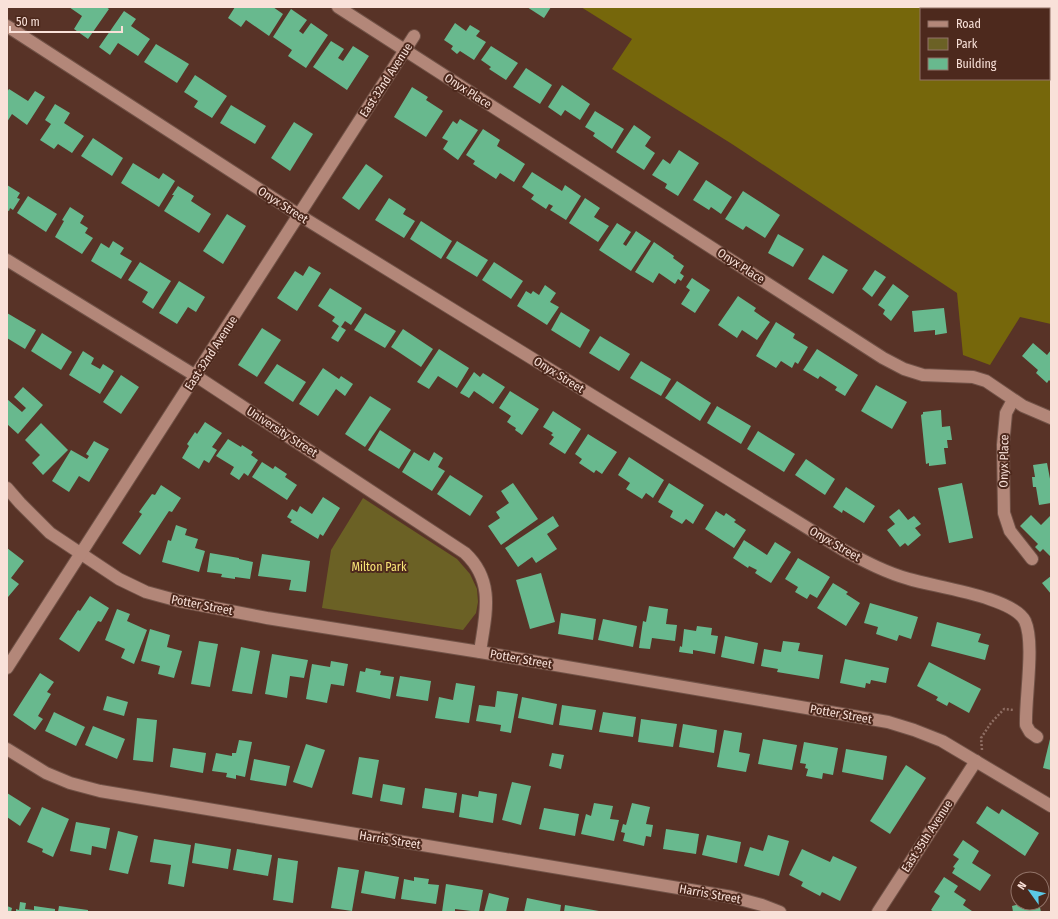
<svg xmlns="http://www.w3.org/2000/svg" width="1058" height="919" font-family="'Fira Sans Condensed',sans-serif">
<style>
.green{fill:#6b6125}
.forest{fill:#76670b;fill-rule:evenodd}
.building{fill:#68b98e}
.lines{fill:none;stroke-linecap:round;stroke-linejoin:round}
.minor-casing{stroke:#715247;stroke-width:14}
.path{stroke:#8f6e63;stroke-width:2.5;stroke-dasharray:2 2;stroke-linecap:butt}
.minor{stroke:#b38779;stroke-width:12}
.labels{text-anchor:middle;stroke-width:4;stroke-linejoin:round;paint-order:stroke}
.street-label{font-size:12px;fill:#f9e1d9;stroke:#4d291d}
.park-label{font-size:12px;fill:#f9e577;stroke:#4d291d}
</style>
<rect width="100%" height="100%" fill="#583327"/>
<polygon class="green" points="363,498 457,559 470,574 477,589 478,602 476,613 463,630 322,608 331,550"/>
<path class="forest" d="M581 7H1051V324L1020 317 990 365 963 355 957 293 732 144 612 69 632 39ZM921 9H1049V79H921Z"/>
<g class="building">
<polygon points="69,7 106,7 109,9 88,39 74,29 82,16"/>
<polygon points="235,7 273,7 283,14 269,36 246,20 241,27 228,18"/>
<polygon points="527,7 551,7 544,18"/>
<polygon points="291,9 307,20 299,31 303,34 311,23 328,35 306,68 288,56 292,50 273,37"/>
<polygon points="124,11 136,19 131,26 150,39 138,56 118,43 110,55 99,47"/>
<polygon points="455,23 466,31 470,25 480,31 476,36 486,42 474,60 460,51 457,54 451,49 453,46 444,40"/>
<polygon points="331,41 344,49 338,58 343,61 353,46 369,56 347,90 313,67"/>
<polygon points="156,44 189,64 177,83 144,62"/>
<polygon points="491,46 518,63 506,80 489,69 491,67 481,60"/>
<polygon points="526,68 552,85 540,104 513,87"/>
<polygon points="195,75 227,96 212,118 194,107 198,101 184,92"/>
<polygon points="562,85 590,104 580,120 565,110 561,116 548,107"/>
<polygon points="412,87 428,97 426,100 443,111 426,137 394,117"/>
<polygon points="9,89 28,101 35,91 45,97 27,125 12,114 7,122 7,92"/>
<polygon points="55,104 70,113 64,123 84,136 72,153 58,144 54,149 40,140 51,124 45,120"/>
<polygon points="231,105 266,126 255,144 220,123"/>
<polygon points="595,111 624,129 612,149 593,136 595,133 585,127"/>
<polygon points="460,119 478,130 458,160 443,149 448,141 442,138 453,121 457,124"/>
<polygon points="294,122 313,134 290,171 271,158"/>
<polygon points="634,125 651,137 645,146 655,153 644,170 616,152"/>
<polygon points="483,129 500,140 497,146 525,164 514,182 500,173 496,179 473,164 475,161 466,155"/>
<polygon points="93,138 123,158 112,176 81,156"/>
<polygon points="679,150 699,163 678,196 665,188 667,184 652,175 663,159 670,164"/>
<polygon points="133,163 159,179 163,173 175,181 159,207 121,183"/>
<polygon points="366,164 383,176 359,210 342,198"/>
<polygon points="532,172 562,191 565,185 581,196 566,220 550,210 553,206 549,204 546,209 531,199 534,195 522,187"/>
<polygon points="706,180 732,197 721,214 711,207 709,210 693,200"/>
<polygon points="7,185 20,193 17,198 20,199 13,210 10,208 9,211 7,210"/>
<polygon points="178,186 194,196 191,201 211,214 199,233 164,211 174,195 172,195"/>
<polygon points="743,191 780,215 765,238 746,226 743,230 725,219"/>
<polygon points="28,196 57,214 46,232 17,213"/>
<polygon points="389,198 406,209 403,214 415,221 404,238 375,220"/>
<polygon points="585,198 600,208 594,217 609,226 598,242 569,223"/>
<polygon points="70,207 84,216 80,223 88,228 85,233 93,238 82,254 55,237 64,221 62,220"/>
<polygon points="227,214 246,226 223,264 203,251"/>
<polygon points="421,221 452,241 441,259 410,239"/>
<polygon points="617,223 631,232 623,244 626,246 636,231 651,241 631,271 599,250"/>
<polygon points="778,234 804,249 793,267 768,253"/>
<polygon points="113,241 124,248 120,254 132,261 121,279 91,261 101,243 109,248"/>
<polygon points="457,241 488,260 477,277 446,258"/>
<polygon points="654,242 674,256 673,258 684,266 680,273 684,276 681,281 678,279 675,284 659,273 653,283 635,272"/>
<polygon points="823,255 848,270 833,294 808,279"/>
<polygon points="140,262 171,281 153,309 142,302 148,292 128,280"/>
<polygon points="494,262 523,281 511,299 482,280"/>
<polygon points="309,266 321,273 297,311 277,298 295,271 303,276"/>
<polygon points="875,270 886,277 872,297 862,289"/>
<polygon points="692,278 710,290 695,313 681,304 690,290 686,287"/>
<polygon points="179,281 205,297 196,312 188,307 177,324 159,313"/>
<polygon points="893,284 909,296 891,321 883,314 885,310 878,305"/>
<polygon points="545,285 556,293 550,302 559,307 547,325 517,306 526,291 531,294 533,291 539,295"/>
<polygon points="330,288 362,308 351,325 345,321 341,327 346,330 338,342 331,338 339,326 332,321 335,317 318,306"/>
<polygon points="738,296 756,308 754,311 770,322 757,340 742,330 737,338 718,325"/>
<polygon points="944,308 947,333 935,335 935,330 914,332 912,311"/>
<polygon points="561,312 590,330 580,348 551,330"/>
<polygon points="7,313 36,330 25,349 7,338"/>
<polygon points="365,313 396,331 385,348 354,330"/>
<polygon points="776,322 795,334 793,338 808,347 798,364 795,362 792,368 781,361 776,368 756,356"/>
<polygon points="262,328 281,340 257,377 238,365"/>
<polygon points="403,329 433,349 421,367 391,347"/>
<polygon points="42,333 72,352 61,370 31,351"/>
<polygon points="600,336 630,354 619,371 589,353"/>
<polygon points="1033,343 1047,355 1051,350 1051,382 1049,380 1047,383 1036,373 1038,370 1022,356"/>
<polygon points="439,349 469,368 457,388 438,376 429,389 417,382"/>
<polygon points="817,349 858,375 845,396 835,390 837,387 820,376 818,379 803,370"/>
<polygon points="83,351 94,358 91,364 100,369 103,364 114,371 100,394 69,375"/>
<polygon points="641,361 671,379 661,396 630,378"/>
<polygon points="277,364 306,382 293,402 264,383"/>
<polygon points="323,368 339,379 341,376 353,384 345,396 336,389 318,416 299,404"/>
<polygon points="474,372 480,377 483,373 505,387 493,404 474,391 469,398 460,393"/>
<polygon points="121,375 139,387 121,414 103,402"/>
<polygon points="677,381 711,403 700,421 665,398"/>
<polygon points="876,385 907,402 892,429 861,411"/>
<polygon points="23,387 43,405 18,434 7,424 7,399 22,412 26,408 14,397"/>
<polygon points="510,391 539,409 522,435 515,430 516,428 507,422 511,416 499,408"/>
<polygon points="370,396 391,409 365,447 345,434"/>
<polygon points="717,406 751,426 741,444 707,423"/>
<polygon points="941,410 942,427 950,426 952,440 947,440 948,448 944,448 946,464 929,466 929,463 926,464 921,415 923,414 923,412"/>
<polygon points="553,411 581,429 565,454 549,444 554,437 551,435 553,433 543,427"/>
<polygon points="205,422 222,433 212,447 217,450 209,463 204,460 199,469 182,458 189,446 187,444 195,432 197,434"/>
<polygon points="41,423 68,450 43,475 32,463 40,455 25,440"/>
<polygon points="380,430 411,450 399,469 368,450"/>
<polygon points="758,431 795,454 784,472 747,449"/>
<polygon points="588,434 617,452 602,474 596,470 594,473 579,463 582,459 575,454"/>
<polygon points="228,439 241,447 242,445 253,452 251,455 258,460 248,476 244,473 239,480 230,474 234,467 216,456"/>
<polygon points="94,441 109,449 89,482 79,476 69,492 52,481 71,450 87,459 89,456 86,454"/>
<polygon points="414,452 429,461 434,452 443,458 438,467 445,471 432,491 402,472"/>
<polygon points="629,457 664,480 653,498 646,493 642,499 626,489 630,483 618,475"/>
<polygon points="806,459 835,479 825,495 795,475"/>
<polygon points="262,462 273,469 275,466 287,474 285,477 297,485 287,500 252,477"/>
<polygon points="1047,463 1051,484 1051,503 1039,505 1036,487 1033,487 1032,477 1035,477 1033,465"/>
<polygon points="450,475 483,496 470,516 437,494"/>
<polygon points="513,483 538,519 501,545 488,526 500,518 496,512 509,503 501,491"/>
<polygon points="669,483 704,505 693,524 686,519 682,524 670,517 673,511 658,502"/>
<polygon points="962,483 973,538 949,543 938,488"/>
<polygon points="161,485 181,498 172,512 169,511 140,555 122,543 142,514 139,512 152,494 155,495"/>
<polygon points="846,487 875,506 864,523 843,510 842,513 833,507"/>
<polygon points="323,497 340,508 323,536 320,534 318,539 290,522 292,520 287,517 292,509 297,512 300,506 312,514"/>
<polygon points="899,509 908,520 914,516 921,524 915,528 921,535 908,546 905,543 900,547 887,530 895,524 889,517"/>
<polygon points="716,511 724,516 726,513 736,520 734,522 746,530 734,548 705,529"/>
<polygon points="1031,515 1041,525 1050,516 1051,518 1051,555 1050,556 1043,549 1040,552 1035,547 1038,544 1020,526"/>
<polygon points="553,516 559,526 547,534 557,549 536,563 532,557 518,567 505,548"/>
<polygon points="176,525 187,529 185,535 198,539 195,548 205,551 199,572 162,562 168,540 171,541"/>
<polygon points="744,540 767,555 775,542 791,552 771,583 755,573 757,570 749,566 748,568 733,558"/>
<polygon points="7,548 24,561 11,578 19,584 8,597 7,596"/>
<polygon points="210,553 239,558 239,559 253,562 250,579 235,577 235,579 221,577 222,574 207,572"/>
<polygon points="262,554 310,561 306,592 289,590 291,580 258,576"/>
<polygon points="798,558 830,577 817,598 810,594 807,599 795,592 798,587 785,579"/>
<polygon points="541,573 555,622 530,629 516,580"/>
<polygon points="1051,576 1051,594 1042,583"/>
<polygon points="833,583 848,592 846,594 860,603 846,626 817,608"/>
<polygon points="90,596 109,608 101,622 98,621 79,652 59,639 78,610 80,611"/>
<polygon points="870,603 918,617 911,639 899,635 897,641 876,634 878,627 864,623"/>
<polygon points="649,606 668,609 666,624 677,625 675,641 652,638 650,649 639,648 643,621 646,622"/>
<polygon points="117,609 130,614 127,621 147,630 134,664 121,658 125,649 105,640"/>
<polygon points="561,613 596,619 593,640 558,634"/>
<polygon points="603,619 637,626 633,647 598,640"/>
<polygon points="937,622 981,634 978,642 989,645 985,660 931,646"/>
<polygon points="697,626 712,628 711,635 718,636 715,654 693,650 693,654 679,652 680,646 682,647 684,629 696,631"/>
<polygon points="150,629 170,635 167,647 182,651 174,678 158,674 160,666 141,661"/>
<polygon points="725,636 758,643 754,664 721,657"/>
<polygon points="199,641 218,644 210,687 191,684"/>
<polygon points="783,641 800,643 798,651 823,655 819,679 777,672 778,669 761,666 764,649 781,652"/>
<polygon points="241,647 260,651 252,694 232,691"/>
<polygon points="272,654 308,660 304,678 290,676 287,698 265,694"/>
<polygon points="845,659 889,668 886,683 871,680 870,684 866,683 865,688 840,683"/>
<polygon points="331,661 348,664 344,686 331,684 327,703 306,699 312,664 330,667"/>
<polygon points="929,662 981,689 969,713 949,702 947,706 936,700 938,697 917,686"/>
<polygon points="366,668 381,671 380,675 394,677 390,699 356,692 360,671 365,672"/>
<polygon points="40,673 54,682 47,692 51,694 38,716 43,719 35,730 13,715"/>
<polygon points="400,676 431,681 428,701 396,696"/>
<polygon points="456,683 475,686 469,723 435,718 439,697 453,700"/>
<polygon points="497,691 518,694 511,733 500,731 501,725 476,721 479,705 495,707"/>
<polygon points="107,696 128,702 124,716 103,710"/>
<polygon points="522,697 557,704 553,725 518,718"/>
<polygon points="562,705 596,710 592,730 559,725"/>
<polygon points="54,712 85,727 76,746 45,731"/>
<polygon points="603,712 636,717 633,737 599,732"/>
<polygon points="137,718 157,720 153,762 133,760"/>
<polygon points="641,719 677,724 673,747 638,742"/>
<polygon points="683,724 717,730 714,753 679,747"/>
<polygon points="93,726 125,739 117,759 85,745"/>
<polygon points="724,730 742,733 739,752 750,754 746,772 717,767"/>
<polygon points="763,739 797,745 792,770 758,764"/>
<polygon points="1050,739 1051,739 1051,770 1043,768"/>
<polygon points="239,740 252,742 245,777 236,775 236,779 226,777 227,773 212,771 216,753 232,756 232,753 236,753"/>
<polygon points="804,742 838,748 833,775 823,773 822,779 806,776 808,769 805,768 806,764 800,763"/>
<polygon points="306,744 325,750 312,788 293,782"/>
<polygon points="173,748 206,753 203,773 170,767"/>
<polygon points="846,749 887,756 883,780 842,772"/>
<polygon points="552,753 564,755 561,769 549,766"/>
<polygon points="359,757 379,760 372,798 352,794"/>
<polygon points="254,759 290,766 286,786 250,780"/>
<polygon points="906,765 926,778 890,834 870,821"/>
<polygon points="512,782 531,786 521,825 502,820"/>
<polygon points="383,784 405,788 402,805 380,801"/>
<polygon points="425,788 457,793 454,813 422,808"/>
<polygon points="479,791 497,794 493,823 459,817 462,794 478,797"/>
<polygon points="7,793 31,808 20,826 7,817"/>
<polygon points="594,803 613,806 610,819 619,820 614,841 581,834 586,814 591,816"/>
<polygon points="632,803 650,807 646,824 653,825 651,837 646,836 644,846 623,841 625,833 621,832 623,824 626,825"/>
<polygon points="987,806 999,814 1002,809 1039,833 1025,856 976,823"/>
<polygon points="42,807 69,819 53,857 42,852 43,849 27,842"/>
<polygon points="544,808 579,814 575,836 539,829"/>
<polygon points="76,822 110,828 106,849 92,846 91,855 70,851"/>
<polygon points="666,829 699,834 696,854 663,849"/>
<polygon points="118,831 138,836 128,874 109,870"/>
<polygon points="707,835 741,842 737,863 702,855"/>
<polygon points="768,835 789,841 779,876 744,866 750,847 763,851"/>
<polygon points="154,839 191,845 184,887 168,884 171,865 150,862"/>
<polygon points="963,840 979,851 972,863 991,875 980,891 952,873 955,868 953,867 959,859 953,855"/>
<polygon points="195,843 231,849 228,869 192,863"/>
<polygon points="237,849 272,855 268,876 233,870"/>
<polygon points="802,849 830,862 833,856 857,867 840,901 822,892 820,896 801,886 803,882 789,875"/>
<polygon points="278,858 298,861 293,903 273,900"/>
<polygon points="338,867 359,870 352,911 331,908"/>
<polygon points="365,871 399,877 395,899 361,893"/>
<polygon points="414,877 429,879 428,884 439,885 436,904 401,899 404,879 414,881"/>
<polygon points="944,877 958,886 954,892 966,900 963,905 972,911 972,912 934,912 931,910 940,896 934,892"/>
<polygon points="446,884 483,890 479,912 455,909 455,912 442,912"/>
<polygon points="489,893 509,898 506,912 484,912"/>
<polygon points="527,898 561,905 560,912 524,912"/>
<polygon points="20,902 26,903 25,909 34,910 34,906 55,909 55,912 16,912 16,909 19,910"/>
<polygon points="1024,903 1039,903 1041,912 1013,912 1012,906"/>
<polygon points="565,905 599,911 599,912 564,912"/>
<polygon points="7,906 12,908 11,912 7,912"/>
<polygon points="59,906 88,910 88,912 58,912"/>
</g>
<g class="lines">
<defs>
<g id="minor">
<polyline points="338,7 883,358 904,369 923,375 973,377 986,381 1023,406 1051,418"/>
<path d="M7 26 299 215 845 551C866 562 887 573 909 579 935 587 1013 597 1025 621 1035 643 1025 698 1026 725L1030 732 1037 737"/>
<path d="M7 260 196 376 465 553C496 582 485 616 480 652"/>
<polyline points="1013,400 1006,413 1003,445 1004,513 1010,531 1032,559"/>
<polyline points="7,488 20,503 50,533 119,579 146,592 179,601 267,618 480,652 888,722 914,730 942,741 1051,806"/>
<polyline points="7,668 414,36"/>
<polyline points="7,749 46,773 70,783 100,791 732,897 762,905 780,912"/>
<polyline points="878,912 976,761"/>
</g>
</defs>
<use href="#minor" class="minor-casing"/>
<polyline class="path" points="982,750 981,738 991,723 1004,709 1014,710"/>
<use href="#minor" class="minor"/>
</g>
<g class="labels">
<g class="street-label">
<text transform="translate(386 80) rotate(-57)" y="4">East 32nd Avenue</text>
<text transform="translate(468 91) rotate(33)" y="4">Onyx Place</text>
<text transform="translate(283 205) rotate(33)" y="4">Onyx Street</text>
<text transform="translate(741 266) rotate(33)" y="4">Onyx Place</text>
<text transform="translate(211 353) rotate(-57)" y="4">East 32nd Avenue</text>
<text transform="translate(559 375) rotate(32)" y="4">Onyx Street</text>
<text transform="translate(282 432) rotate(33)" y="4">University Street</text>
<text transform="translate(1004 461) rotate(-89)" y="4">Onyx Place</text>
<text transform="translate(835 544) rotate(30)" y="4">Onyx Street</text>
<text transform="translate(202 605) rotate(11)" y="4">Potter Street</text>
<text transform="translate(521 659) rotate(10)" y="4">Potter Street</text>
<text transform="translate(841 714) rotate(10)" y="4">Potter Street</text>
<text transform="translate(927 836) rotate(-57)" y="4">East 35th Avenue</text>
<text transform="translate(390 840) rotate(9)" y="4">Harris Street</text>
<text transform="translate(710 894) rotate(10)" y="4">Harris Street</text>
</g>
<g class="park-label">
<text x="379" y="571">Milton Park</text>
</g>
</g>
<rect width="1058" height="919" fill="none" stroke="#f9e1d9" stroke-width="16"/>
<rect x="920" y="8" width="130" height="72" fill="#4d291d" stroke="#927368"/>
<rect x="928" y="21" width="20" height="6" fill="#b38779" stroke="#927368"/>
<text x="956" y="28" font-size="12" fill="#f9e1d9">Road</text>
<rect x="928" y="38" width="20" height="12" fill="#6b6125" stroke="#927368"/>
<text x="956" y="48" font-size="12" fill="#f9e1d9">Park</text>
<rect x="928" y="58" width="20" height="12" fill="#68b98e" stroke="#927368"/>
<text x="956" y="68" font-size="12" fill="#f9e1d9">Building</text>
<g transform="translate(1030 891) rotate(303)"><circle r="19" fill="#4d291d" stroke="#927368"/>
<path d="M0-3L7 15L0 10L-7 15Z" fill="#5bc8e6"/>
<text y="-6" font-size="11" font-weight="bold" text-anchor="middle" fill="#f9e1d9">N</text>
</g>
<path d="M10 26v6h112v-6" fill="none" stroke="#f9e1d9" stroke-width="2"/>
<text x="16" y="26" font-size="12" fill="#f9e1d9" stroke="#4d291d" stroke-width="3" paint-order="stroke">50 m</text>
</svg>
